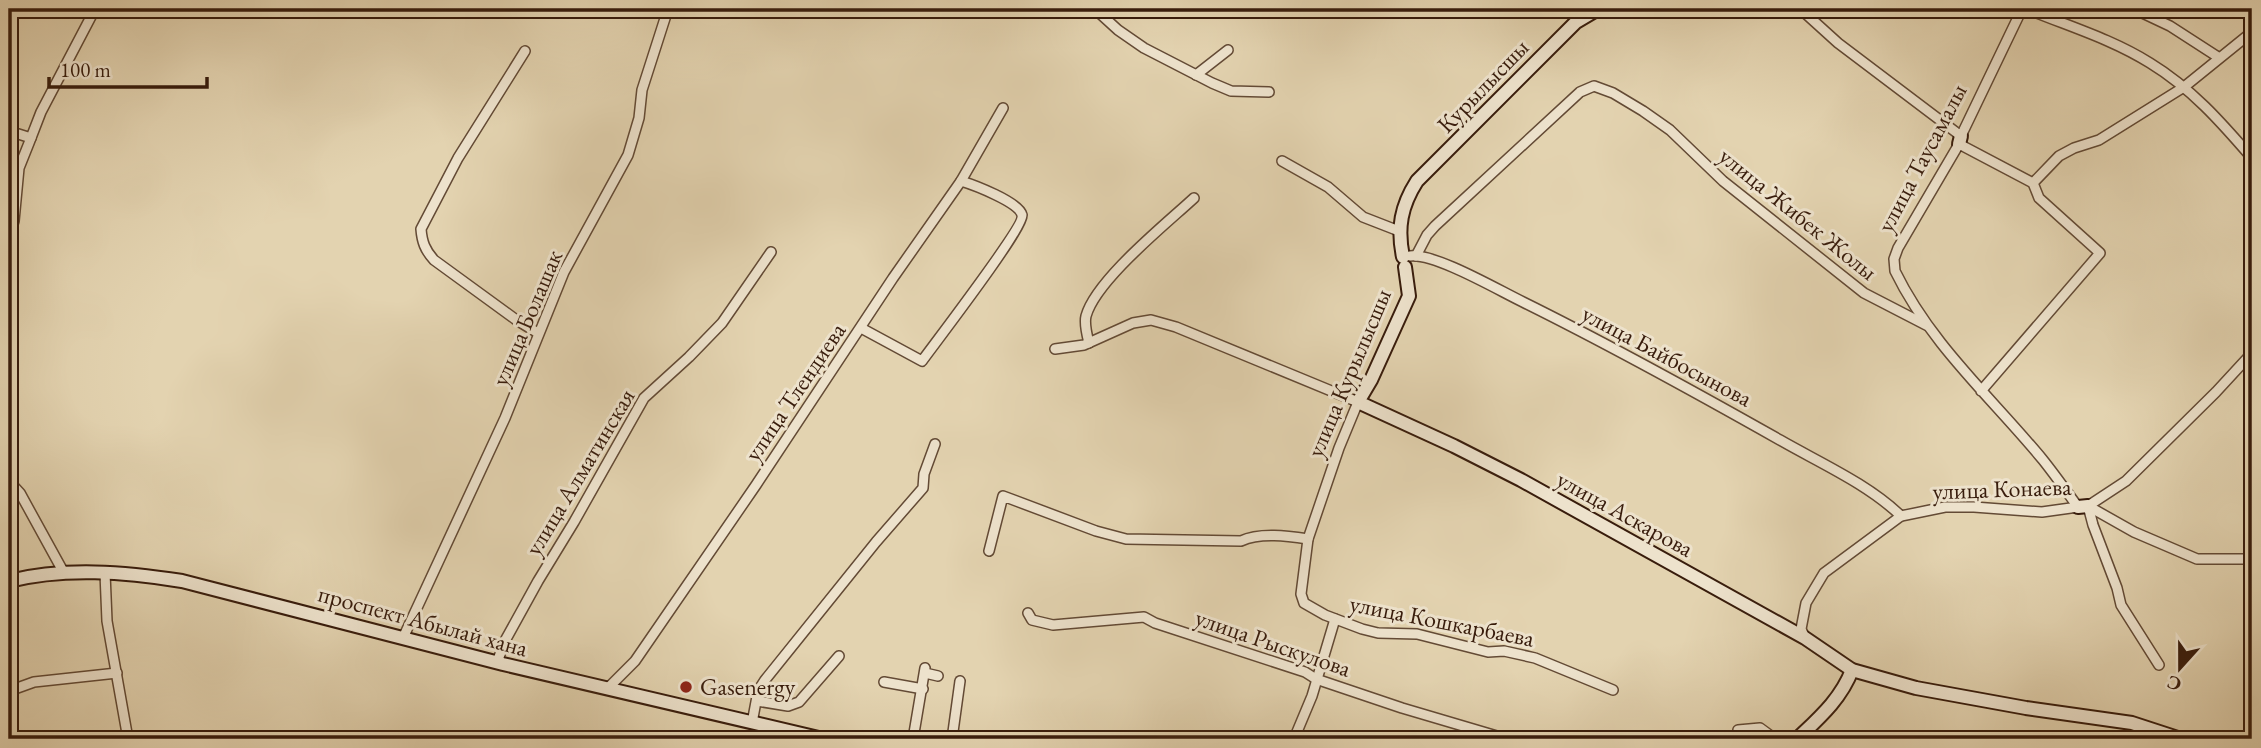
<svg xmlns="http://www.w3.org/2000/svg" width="2261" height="748" font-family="'EB Garamond',serif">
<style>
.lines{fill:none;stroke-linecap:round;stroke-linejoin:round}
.street-casing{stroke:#634a35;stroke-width:12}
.secondary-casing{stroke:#381c0c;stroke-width:16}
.street{stroke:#ede2cc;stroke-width:9}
.secondary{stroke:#ede2cc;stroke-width:12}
.poi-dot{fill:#8f2418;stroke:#ede2cc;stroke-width:2.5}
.labels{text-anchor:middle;stroke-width:6;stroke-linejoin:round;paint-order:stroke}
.street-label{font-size:24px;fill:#381c0c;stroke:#ede2cc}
.poi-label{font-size:24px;fill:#381c0c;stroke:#ede2cc;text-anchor:start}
</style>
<rect width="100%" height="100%" fill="#e3d3b0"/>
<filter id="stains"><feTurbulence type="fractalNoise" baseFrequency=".00286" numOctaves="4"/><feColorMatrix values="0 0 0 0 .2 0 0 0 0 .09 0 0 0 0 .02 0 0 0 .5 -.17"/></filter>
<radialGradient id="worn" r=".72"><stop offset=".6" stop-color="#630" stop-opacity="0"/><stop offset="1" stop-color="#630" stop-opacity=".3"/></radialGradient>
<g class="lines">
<defs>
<g id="street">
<polyline points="1095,9 1118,30 1144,48 1212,83 1231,91 1269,92"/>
<polyline points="1805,9 1806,14 1838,43 1961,136 2022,9"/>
<path d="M2027 9C2068 26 2112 39 2150 63 2191 88 2221 122 2252 158"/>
<polyline points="2134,9 2170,26 2218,57"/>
<path d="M525 51 458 158 421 229C422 242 425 250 434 260L515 319 538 333"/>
<polyline points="1196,75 1228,50"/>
<polyline points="9,131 31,138"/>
<polyline points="1282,161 1328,187 1363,217 1399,231"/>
<polyline points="2033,183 2059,156 2074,148 2099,140 2184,87 2252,32"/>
<polyline points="9,237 14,221 19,168 29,143 41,112 95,9"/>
<path d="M1410 256C1435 253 1498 290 1523 302 1610 345 1695 392 1780 440 1820 463 1868 484 1901 516"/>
<polyline points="1416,256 1427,235 1435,226 1580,92 1594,86 1613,93 1643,111 1670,130 1723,181 1864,293 1926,325"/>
<path d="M861 328 922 361C935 343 1025 226 1022 215 1019 202 974 185 961 181"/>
<path d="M1089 343C1087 335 1084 324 1086 316 1096 280 1166 224 1194 198"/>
<polyline points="1055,349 1084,345 1133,323 1151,320 1176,327 1358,402 1339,448 1308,539 1301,594 1304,603 1325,615 1362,629 1378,633 1417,634 1488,652 1504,651 1535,658 1613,690"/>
<polyline points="9,481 20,493 64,573"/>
<polyline points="2088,506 2126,481 2216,392 2252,353"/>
<polyline points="2088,506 2134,532 2197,559 2252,559"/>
<polyline points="2088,506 2093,525 2117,588 2121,605 2159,665"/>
<path d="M989 551 1003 496 1096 531 1126 539 1241 541C1260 532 1288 536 1308 539"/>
<polyline points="105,573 107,621 128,739"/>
<polyline points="1028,613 1032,620 1053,625 1144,617 1155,623 1305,672 1316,679 1402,708 1507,739"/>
<polyline points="403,638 505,418 564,272 628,155 639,118 642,90 668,9"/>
<path d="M1805 638 1801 629 1806 603 1824 573 1901 516 1945 507H1974L2042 512 2078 507C2067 492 2055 475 2043 460 1992 398 1931 345 1895 271L1894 259 1898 248 1959 144 2033 183 2039 198 2100 253 1981 391"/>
<polyline points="497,662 506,639 538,581 574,522 644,398 689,357 722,323 771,252"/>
<polyline points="925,673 938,676"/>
<polyline points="884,682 923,689"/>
<polyline points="608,688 635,661 756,485 893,278 961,181 1003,108"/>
<polyline points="9,691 34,682 117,673"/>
<polyline points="757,701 788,706 799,702 839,656"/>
<polyline points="752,723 758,691 765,680 876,542 923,488 924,474 935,444"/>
<polyline points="1738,730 1760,728 1775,739"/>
<polyline points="913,739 925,668"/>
<polyline points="952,739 960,681"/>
<polyline points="1294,739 1312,696 1335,619"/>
</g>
<g id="secondary">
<polyline points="1959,144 1961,136"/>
<path d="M1403 257C1397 228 1401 206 1417 181L1576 22 1598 9"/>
<polyline points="1405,267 1409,296 1371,380 1358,402 1454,446 1521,480 1805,638 1852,670 1916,688 2026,708 2132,723 2181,739"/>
<polyline points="2078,507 2088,506"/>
<path d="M9 581C65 567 125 572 182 581L503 664 823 739"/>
<path d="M1797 739C1819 718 1841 699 1852 670"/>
</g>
</defs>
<use href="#street" class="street-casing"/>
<use href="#secondary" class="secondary-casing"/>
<use href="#street" class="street"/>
<use href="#secondary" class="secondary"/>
</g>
<circle class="poi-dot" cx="686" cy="687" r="7"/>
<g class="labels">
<g class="street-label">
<text transform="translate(1483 86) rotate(-46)" y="8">Курылысшы</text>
<text transform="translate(1922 158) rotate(-62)" y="8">улица Таусамалы</text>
<text transform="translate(1798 214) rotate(39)" y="8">улица Жибек Жолы</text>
<text transform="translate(527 318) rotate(-67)" y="8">улица Болашак</text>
<text transform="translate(1667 356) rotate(28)" y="8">улица Байбосынова</text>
<text transform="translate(1349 373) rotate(-67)" y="8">улица Курылысшы</text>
<text transform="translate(795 392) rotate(-56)" y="8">улица Тлендиева</text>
<text transform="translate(580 472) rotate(-59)" y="8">улица Алматинская</text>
<text transform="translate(2002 489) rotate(-2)" y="8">улица Конаева</text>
<text transform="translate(1625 514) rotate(29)" y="8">улица Аскарова</text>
<text transform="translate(423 621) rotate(15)" y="8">проспект Абылай хана</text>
<text transform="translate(1442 621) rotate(11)" y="8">улица Кошкарбаева</text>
<text transform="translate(1273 643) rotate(19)" y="8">улица Рыскулова</text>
</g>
<g class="poi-label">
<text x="700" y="695">Gasenergy</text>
</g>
</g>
<rect width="2261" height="748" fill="none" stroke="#e3d3b0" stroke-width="35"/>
<rect x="10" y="10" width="2240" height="727" fill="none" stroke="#381c0c" stroke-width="3.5"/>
<rect x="18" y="18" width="2226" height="713" fill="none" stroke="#381c0c" stroke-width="2"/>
<g transform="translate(2180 668) rotate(201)" stroke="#ede2cc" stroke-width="5" paint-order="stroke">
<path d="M0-5L12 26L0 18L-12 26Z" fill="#381c0c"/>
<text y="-10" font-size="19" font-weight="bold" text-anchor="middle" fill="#381c0c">С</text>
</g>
<path d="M49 77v10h158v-10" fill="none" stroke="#381c0c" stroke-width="3.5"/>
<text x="60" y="77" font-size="21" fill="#381c0c" stroke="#ede2cc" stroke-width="5" paint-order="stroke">100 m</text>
<rect width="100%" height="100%" filter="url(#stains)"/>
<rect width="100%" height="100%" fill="url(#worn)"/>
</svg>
